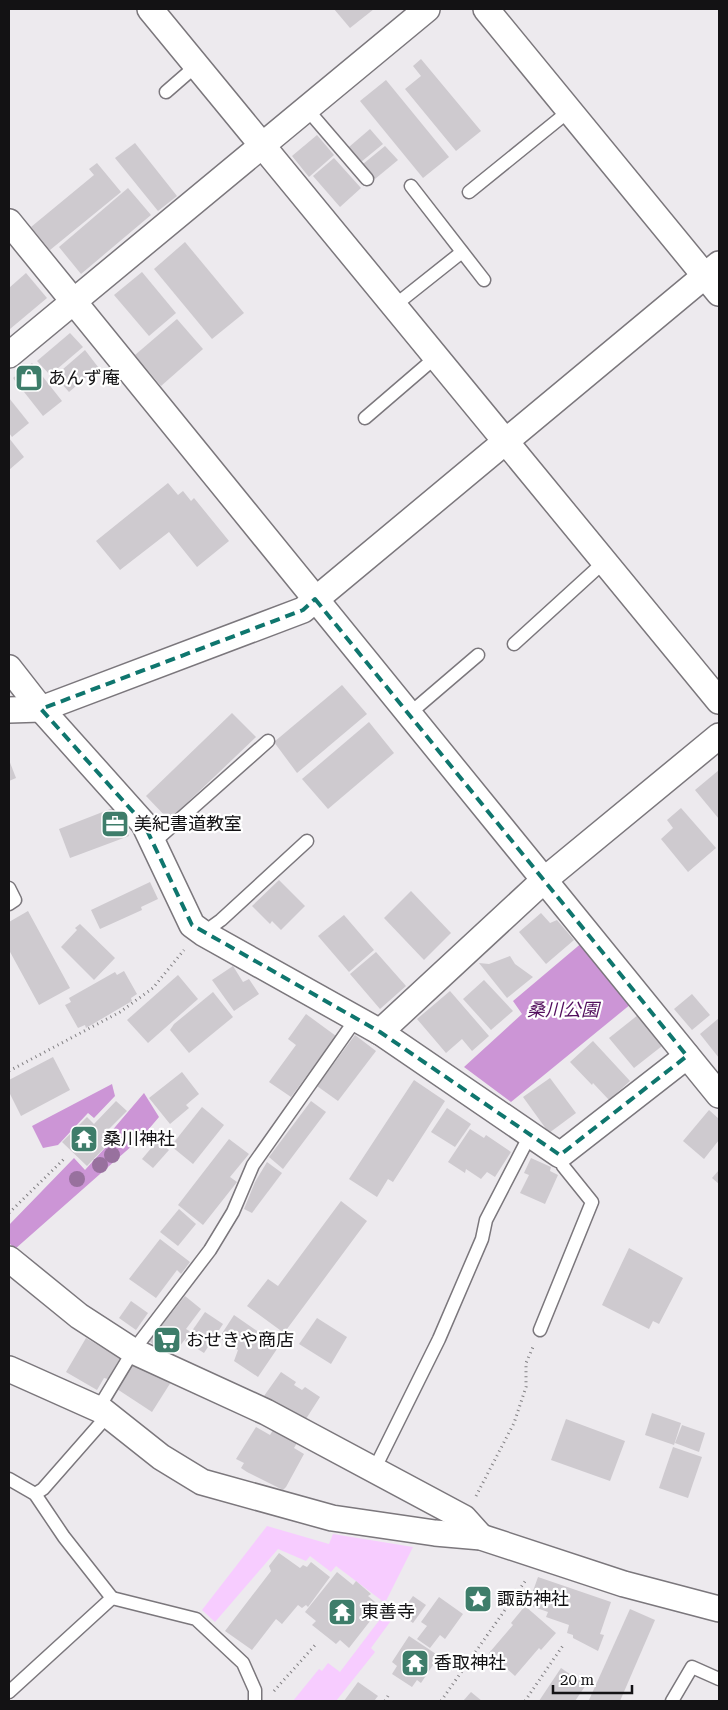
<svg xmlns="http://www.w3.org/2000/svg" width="728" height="1710" font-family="'Roboto Serif','Noto Sans JP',serif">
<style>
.green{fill:#f7ccff}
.forest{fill:#cc95d6}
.building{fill:#cecacf}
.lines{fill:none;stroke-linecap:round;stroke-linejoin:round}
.service-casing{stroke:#7b777c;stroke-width:15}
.minor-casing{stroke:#7b777c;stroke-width:28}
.path{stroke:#817f82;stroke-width:3;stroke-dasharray:1 4;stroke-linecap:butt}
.service{stroke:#fff;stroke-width:12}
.minor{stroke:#fff;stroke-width:25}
.tree{fill:#98719e}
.marked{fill:none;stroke:#0f766e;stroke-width:4;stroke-dasharray:10 6;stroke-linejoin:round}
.labels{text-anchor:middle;stroke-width:4.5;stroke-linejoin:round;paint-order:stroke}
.poi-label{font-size:18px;fill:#131214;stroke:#fff;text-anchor:start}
.park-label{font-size:18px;font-style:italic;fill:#520e5d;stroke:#fff}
</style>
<rect width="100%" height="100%" fill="#edeaee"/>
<g class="green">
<polygon points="267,1526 329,1544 333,1534 413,1547 385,1603 336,1566 331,1572 310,1556 306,1561 278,1549 215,1622 202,1610"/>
<polygon points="387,1610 395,1615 371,1648 375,1652 336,1701 293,1701 319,1669 322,1671 328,1663 340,1672"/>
</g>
<g class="forest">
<polygon points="590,936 631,1004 511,1102 464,1067 522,1014 513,1001"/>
<polygon points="112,1084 115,1096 94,1118 88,1113 58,1145 43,1148 32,1126"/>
<polygon points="144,1093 159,1117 142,1137 15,1249 9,1243 9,1225 74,1158 85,1170 114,1138 110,1133"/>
</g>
<g class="building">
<polygon points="334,9 374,9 350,28"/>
<polygon points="421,59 481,131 456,151 405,89 421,76 413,66"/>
<polygon points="386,80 449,157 423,178 360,101"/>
<polygon points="370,129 383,144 361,162 349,147"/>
<polygon points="317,135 334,155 309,177 292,156"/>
<polygon points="135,143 177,196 158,211 115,158"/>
<polygon points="385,146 398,160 375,179 363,164"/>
<polygon points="334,158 361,188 340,207 313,176"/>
<polygon points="97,163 121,192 50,250 31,227 94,175 89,169"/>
<polygon points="128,188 151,215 81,274 59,247"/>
<polygon points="185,242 244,313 212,339 154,269"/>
<polygon points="142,272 176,313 149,336 114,295"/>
<polygon points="26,273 47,298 10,329 9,288"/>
<polygon points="177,319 203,349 161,386 135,355"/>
<polygon points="70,333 83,347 50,375 37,361"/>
<polygon points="85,350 98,367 69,392 55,376"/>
<polygon points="32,363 62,401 43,416 13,378"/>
<polygon points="9,398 29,423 12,437 9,433"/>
<polygon points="9,438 24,457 9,470"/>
<polygon points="168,483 178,495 183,491 191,501 194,498 229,541 197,567 169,532 120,570 96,541"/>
<polygon points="342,685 367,714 297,773 274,742"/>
<polygon points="232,713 256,737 169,820 146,796"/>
<polygon points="369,722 394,753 328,809 302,779"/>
<polygon points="9,760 16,778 9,781"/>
<polygon points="719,770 719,819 695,790"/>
<polygon points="118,806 129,836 70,858 59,829"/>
<polygon points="681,808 716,848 688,872 661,839 673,828 667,820"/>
<polygon points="279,880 305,906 281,930 272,921 270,924 252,906"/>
<polygon points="150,882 158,899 141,907 142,910 100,929 91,910"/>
<polygon points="411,891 451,933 424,960 384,918"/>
<polygon points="28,911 70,988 39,1005 9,950 9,922"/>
<polygon points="541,913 550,923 557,920 574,940 546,964 519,932"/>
<polygon points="344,915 374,950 349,972 318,936"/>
<polygon points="80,924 115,958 94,980 61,947 77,930 75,928"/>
<polygon points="376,952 406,986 380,1009 350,974"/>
<polygon points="510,956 515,964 533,977 507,998 479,963 489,964"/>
<polygon points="233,966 243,982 249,979 259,994 234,1011 212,980"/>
<polygon points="124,971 137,994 131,998 132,1001 86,1028 85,1025 78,1028 65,1005 71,1002 69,998 115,972 117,975"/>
<polygon points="178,975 198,999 148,1043 127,1020"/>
<polygon points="484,980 513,1011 491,1030 463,999"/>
<polygon points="450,991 489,1036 472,1051 462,1039 446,1053 417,1019"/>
<polygon points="213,992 233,1017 189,1053 170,1030 174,1024"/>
<polygon points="692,994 710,1015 692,1030 674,1009"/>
<polygon points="306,1014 336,1036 291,1097 269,1082 296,1045 288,1039"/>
<polygon points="638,1015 662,1046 634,1068 609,1038"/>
<polygon points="719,1018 719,1058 700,1034"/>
<polygon points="355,1035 376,1051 338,1101 317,1086"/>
<polygon points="593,1041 630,1081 609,1100 593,1083 592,1085 570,1062"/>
<polygon points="53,1057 70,1090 21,1116 9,1092 9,1080"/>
<polygon points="182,1072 199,1094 186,1105 189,1108 170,1124 149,1098"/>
<polygon points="550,1078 576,1113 549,1133 523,1097"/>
<polygon points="414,1080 445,1101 393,1182 388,1179 377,1197 349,1179"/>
<polygon points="116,1101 127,1111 104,1134 111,1141 87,1166 62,1142 87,1117 94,1124"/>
<polygon points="311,1101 326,1112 283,1169 269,1157"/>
<polygon points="202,1107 224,1125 193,1164 171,1146"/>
<polygon points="447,1108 471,1124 455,1147 431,1132"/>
<polygon points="709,1110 719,1119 719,1140 704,1159 683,1141"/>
<polygon points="470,1129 484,1138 486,1135 511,1152 495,1177 487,1172 481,1179 466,1169 465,1173 448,1162"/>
<polygon points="229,1139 249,1154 230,1177 237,1182 203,1225 178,1205"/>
<polygon points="158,1140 169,1150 153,1168 142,1159"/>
<polygon points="531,1158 551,1167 550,1171 558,1175 545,1204 520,1193 529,1175 524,1173"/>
<polygon points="267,1162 282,1173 252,1213 244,1209 255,1182"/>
<polygon points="719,1170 719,1184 712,1178"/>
<polygon points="341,1201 367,1221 284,1333 247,1306 268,1279 278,1286"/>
<polygon points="179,1209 196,1224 178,1246 160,1232"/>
<polygon points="160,1239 190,1262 181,1274 177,1270 156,1298 129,1279"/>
<polygon points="629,1248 683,1278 659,1324 653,1321 649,1329 602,1305"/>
<polygon points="185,1296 201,1309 186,1329 191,1332 170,1358 149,1341"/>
<polygon points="131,1301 148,1313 136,1330 119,1318"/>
<polygon points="205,1312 223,1324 204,1353 185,1341"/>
<polygon points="234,1315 279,1346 258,1377 234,1361 238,1350 219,1338"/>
<polygon points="317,1318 347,1337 331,1364 299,1344"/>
<polygon points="86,1338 120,1358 108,1379 104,1378 97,1390 66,1372"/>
<polygon points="137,1359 171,1382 152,1412 117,1389"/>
<polygon points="281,1372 296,1382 294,1385 302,1390 305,1387 320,1397 304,1422 264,1396"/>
<polygon points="652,1413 681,1423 674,1445 645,1435"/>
<polygon points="566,1419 625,1441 610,1481 551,1460"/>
<polygon points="682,1425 705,1433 699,1452 675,1443"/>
<polygon points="256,1427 270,1435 273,1430 297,1443 294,1448 304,1454 286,1487 283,1490 247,1472 241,1468 244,1463 236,1459"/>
<polygon points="673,1447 702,1457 688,1498 659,1488"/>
<polygon points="279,1553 300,1568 303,1565 307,1567 311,1562 330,1577 308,1607 306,1605 302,1608 298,1605 282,1624 276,1619 252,1650 225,1631 271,1571 269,1566"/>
<polygon points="337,1572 353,1585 356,1581 371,1594 368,1596 381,1607 349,1648 340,1640 336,1644 312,1625 316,1621 305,1612"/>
<polygon points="538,1577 611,1602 600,1634 604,1635 598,1651 573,1638 573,1635 567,1633 569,1625 546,1617 548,1612 528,1605"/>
<polygon points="474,1588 491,1596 485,1608 468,1600"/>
<polygon points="413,1596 426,1605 413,1623 400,1614"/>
<polygon points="439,1597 463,1614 445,1639 440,1635 430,1648 417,1639 427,1626 421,1622"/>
<polygon points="525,1606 556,1633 541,1650 539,1648 515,1676 489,1653 513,1625 511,1623"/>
<polygon points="630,1609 655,1620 620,1701 591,1701 589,1700"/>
<polygon points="409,1636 439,1656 421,1683 417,1680 412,1687 392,1674 397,1666 392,1662"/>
<polygon points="561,1668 586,1685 575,1701 539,1701"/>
<polygon points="358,1682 378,1696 374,1701 344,1701"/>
<polygon points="471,1692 482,1701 463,1701"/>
</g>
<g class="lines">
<defs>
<g id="service">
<polyline points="166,92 197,65"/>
<polyline points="306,108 367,179"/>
<polyline points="411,186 484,280"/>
<polyline points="469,192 569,111"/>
<polyline points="394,306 462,252"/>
<polyline points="365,418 436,357"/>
<polyline points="514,644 604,562"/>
<polyline points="409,714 478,655"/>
<polyline points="153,843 268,741"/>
<polyline points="9,888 15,900 9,904"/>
<polyline points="203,933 221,920 307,841"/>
<polyline points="540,1330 592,1202 563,1166 560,1155"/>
<polyline points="98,1409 133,1351 210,1250 233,1212 253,1165 356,1019"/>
<polyline points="374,1470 439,1339 482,1239 486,1220 530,1135"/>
<polyline points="9,1479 35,1494 64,1537 112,1598"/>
<polyline points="35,1494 43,1489 108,1415"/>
<polyline points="9,1692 112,1598 196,1619 243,1663 255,1690 255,1701"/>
<polyline points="672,1701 692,1667 719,1679"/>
</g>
<g id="minor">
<polyline points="150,9 719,701"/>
<polyline points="486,9 719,293"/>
<polyline points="9,222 719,1095"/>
<polyline points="9,355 427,9"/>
<polyline points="9,668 41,709 144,824 192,925 203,933 380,1032 560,1155 687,1056"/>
<polyline points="9,710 41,709 303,610 719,264"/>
<polyline points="380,1032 543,881 719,736"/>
<polyline points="9,1259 79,1316 133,1351 266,1412 464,1518 481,1537"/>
<polyline points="9,1369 103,1411 161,1457 202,1482 332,1518 435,1533 481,1537 624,1584 719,1609"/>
</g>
</defs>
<use href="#service" class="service-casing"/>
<use href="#minor" class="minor-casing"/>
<g class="path">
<polyline points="9,1071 120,1012 153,988 184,950"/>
<polyline points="9,1213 65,1158"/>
<polyline points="476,1496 514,1423 526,1387 526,1363 533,1347"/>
<polyline points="274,1691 317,1643"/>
<polyline points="385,1701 388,1696"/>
<polyline points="441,1701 526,1580"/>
<polyline points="525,1701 564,1644"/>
</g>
<use href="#service" class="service"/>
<use href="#minor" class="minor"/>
</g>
<g class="tree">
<circle cx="112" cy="1155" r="8"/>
<circle cx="100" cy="1165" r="8"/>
<circle cx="77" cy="1179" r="8"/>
</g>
<path class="marked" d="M315 599 687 1056 560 1155 380 1032 192 925 144 824 41 709 303 610Z"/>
<defs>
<symbol id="shop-square" viewBox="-11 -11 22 22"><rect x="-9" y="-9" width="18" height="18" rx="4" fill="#3e7d6a" stroke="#fff"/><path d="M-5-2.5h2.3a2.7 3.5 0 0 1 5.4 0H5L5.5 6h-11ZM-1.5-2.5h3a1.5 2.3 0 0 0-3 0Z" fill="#fff"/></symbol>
<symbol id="office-square" viewBox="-11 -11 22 22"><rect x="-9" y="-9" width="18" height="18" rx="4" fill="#3e7d6a" stroke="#fff"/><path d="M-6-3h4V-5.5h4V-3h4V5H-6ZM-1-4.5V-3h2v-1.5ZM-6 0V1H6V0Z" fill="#fff"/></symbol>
<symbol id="temple-square" viewBox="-11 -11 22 22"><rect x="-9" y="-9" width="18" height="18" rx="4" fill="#3e7d6a" stroke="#fff"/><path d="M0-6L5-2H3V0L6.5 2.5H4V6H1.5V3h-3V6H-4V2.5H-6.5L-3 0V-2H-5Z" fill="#fff"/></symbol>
<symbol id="supermarket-square" viewBox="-11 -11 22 22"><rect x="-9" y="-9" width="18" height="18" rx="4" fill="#3e7d6a" stroke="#fff"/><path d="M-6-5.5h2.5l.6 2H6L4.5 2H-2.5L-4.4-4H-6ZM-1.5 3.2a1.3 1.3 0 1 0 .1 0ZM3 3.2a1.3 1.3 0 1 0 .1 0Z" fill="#fff"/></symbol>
<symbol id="sight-square" viewBox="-11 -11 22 22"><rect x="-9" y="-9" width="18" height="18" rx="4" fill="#3e7d6a" stroke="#fff"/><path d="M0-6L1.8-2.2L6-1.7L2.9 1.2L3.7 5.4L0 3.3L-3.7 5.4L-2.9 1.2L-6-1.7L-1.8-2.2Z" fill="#fff"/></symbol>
</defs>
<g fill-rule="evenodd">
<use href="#shop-square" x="13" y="362" width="32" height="32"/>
<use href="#office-square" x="99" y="808" width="32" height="32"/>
<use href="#temple-square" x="68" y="1123" width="32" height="32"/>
<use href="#supermarket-square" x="151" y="1324" width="32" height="32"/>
<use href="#sight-square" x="462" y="1583" width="32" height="32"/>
<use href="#temple-square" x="326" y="1596" width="32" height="32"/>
<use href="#temple-square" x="399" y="1647" width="32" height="32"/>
</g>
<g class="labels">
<g class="poi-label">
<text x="48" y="384">あんず庵</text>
<text x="134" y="830">美紀書道教室</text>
<text x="103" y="1145">桑川神社</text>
<text x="186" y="1346">おせきや商店</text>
<text x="497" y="1605">諏訪神社</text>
<text x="361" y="1618">東善寺</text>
<text x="434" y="1669">香取神社</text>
</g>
<g class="park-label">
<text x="563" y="1016">桑川公園</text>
</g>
</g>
<rect width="728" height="1710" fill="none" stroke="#131214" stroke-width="20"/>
<path d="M553 1685v8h79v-8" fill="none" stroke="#131214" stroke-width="2.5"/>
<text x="560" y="1685" font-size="15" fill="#131214" stroke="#ffffff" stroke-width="4" paint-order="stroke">20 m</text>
</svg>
